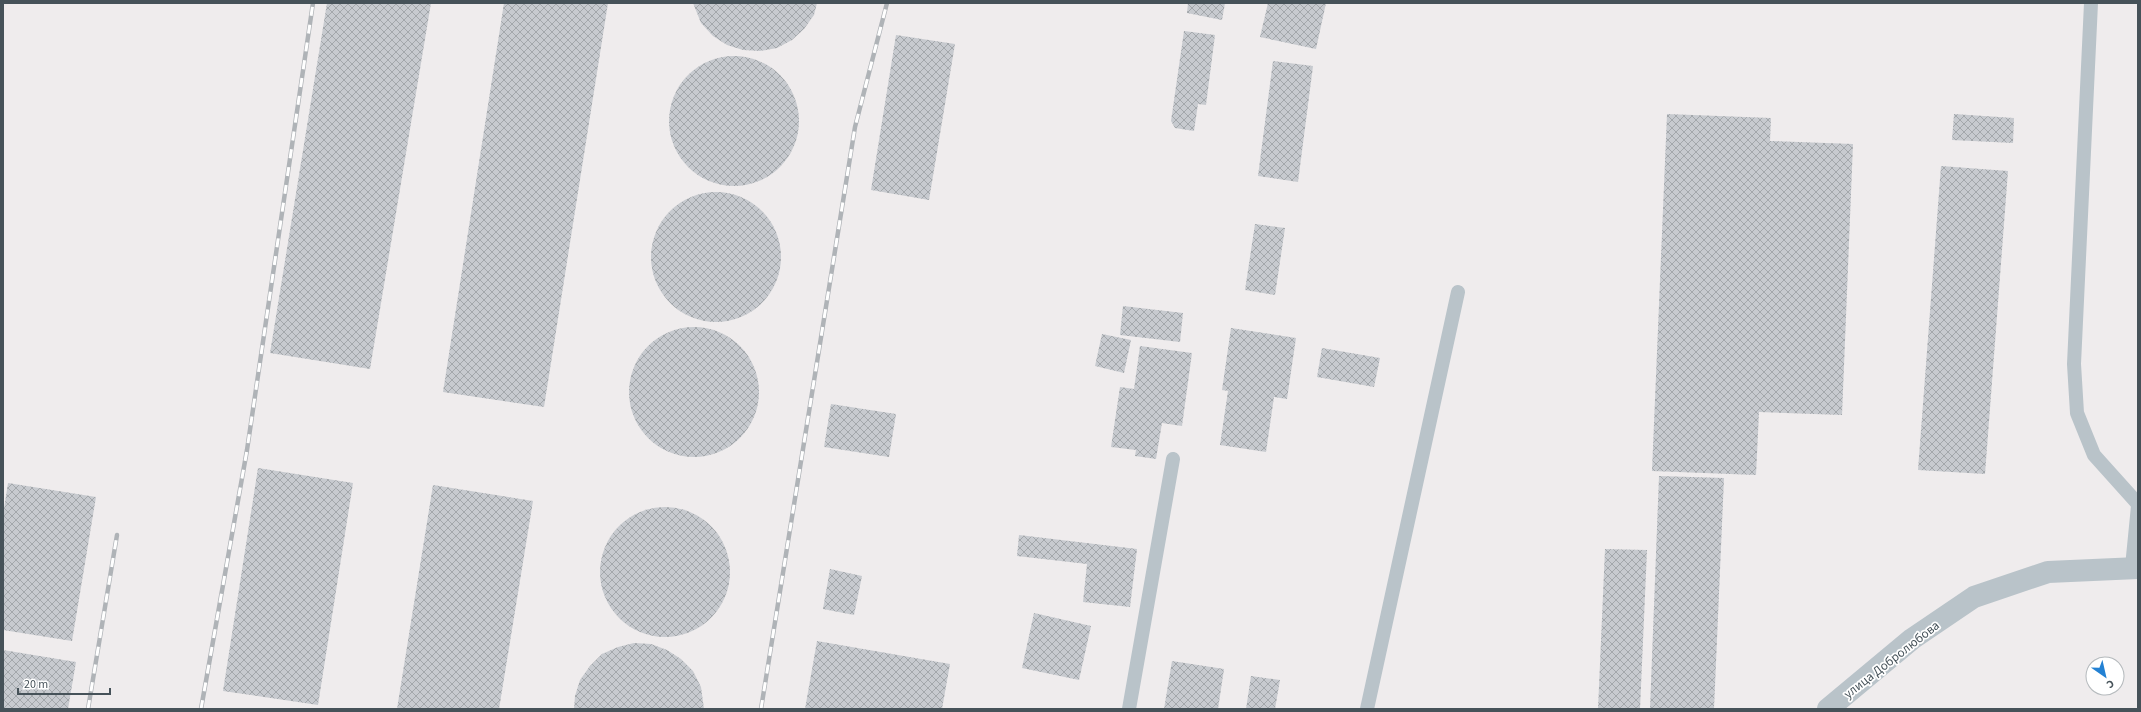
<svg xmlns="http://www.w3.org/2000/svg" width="2141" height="712" font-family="'Source Sans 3',sans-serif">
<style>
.building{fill:url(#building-cross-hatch)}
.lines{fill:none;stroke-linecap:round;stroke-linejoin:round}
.service{stroke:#b9c3c9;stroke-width:14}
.minor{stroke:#b9c3c9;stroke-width:22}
.rail-casing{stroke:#afb3b7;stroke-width:4.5}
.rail{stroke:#fff;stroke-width:3;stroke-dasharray:9;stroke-linecap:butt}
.labels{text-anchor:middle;stroke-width:3.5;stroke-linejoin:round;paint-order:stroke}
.street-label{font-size:13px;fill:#465259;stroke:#fff}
</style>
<defs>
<pattern id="building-cross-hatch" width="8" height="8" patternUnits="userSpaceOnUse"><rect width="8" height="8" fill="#c7cacf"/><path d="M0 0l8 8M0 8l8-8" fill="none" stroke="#a3a7ab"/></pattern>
</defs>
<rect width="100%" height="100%" fill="#efeced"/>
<g class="building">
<polygon points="327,3 431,3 370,369 270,353"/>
<polygon points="504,3 608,3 544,407 443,392"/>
<polygon points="693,3 817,3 814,15 804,29 792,40 777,48 760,51 743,50 727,45 713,36 701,23"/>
<polygon points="1188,3 1225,3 1222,20 1187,13"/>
<polygon points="1268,3 1326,3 1316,49 1260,37"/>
<polygon points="1184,31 1215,35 1206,105 1198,104 1194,131 1175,128 1171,121"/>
<polygon points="896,35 955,44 929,200 871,190"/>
<circle cx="734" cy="121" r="65"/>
<polygon points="1273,61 1313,66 1298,182 1258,176"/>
<polygon points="1667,114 1771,118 1770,141 1853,144 1842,415 1759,412 1756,475 1652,471"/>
<polygon points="1954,114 2014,118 2013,143 1952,140"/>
<polygon points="1941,166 2008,171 1985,474 1918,470"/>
<circle cx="716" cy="257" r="65"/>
<polygon points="1255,224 1285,228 1275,295 1245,290"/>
<polygon points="1123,306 1183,313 1180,342 1120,335"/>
<circle cx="694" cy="392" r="65"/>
<polygon points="1231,328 1296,338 1287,399 1274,397 1266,452 1220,445 1228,391 1222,390"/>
<polygon points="1102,334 1131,340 1124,373 1095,366"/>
<polygon points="1140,346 1192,353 1182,426 1162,423 1156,459 1135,456 1136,450 1111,447 1120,387 1134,389"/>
<polygon points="1322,348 1380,358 1374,387 1317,377"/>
<polygon points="831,404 896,414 889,457 824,447"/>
<polygon points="258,468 353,483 318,705 223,691"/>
<polygon points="1659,476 1724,478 1714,709 1650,709"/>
<polygon points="8,483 96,497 72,641 3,630 3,515"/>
<polygon points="433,485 533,501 499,709 397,709"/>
<circle cx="665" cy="572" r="65"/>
<polygon points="1019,535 1137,549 1130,607 1083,602 1087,564 1017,556"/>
<polygon points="1605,549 1647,550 1640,709 1598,709"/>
<polygon points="830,569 862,576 854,615 823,609"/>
<polygon points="1034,613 1091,626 1079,680 1022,668"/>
<polygon points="817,641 950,664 942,709 805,709"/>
<polygon points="634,643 651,644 667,650 681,659 693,671 701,687 704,709 574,709 575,696 580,680 590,666 602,654 618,647"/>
<polygon points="3,650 76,662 68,709 3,709"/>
<polygon points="1172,661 1224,669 1218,709 1164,709"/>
<polygon points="1251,676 1280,680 1275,709 1246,709"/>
</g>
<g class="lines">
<g class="service">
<polyline points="2091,3 2074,364 2077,413 2094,455 2138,504"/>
<polyline points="2132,567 2138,506"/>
<polyline points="1129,709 1173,459"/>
<polyline points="1367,709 1458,292"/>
</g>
<polyline class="minor" points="1828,709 1912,639 1974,597 2048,572 2138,568"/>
<defs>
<g id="rail">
<polyline points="88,709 117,535"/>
<polyline points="201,709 247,450 313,3"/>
<polyline points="761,709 855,127 887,3"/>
</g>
</defs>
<use href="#rail" class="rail-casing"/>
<use href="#rail" class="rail"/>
</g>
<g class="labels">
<g class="street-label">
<text transform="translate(1891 659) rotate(-38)" y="5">улица Добролюбова</text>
</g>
</g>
<rect width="2141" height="712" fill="none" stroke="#465259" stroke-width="8"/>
<g transform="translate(2105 676) rotate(146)"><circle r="19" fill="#ffffff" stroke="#b5babd"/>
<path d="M0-3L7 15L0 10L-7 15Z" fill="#2381d3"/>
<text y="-6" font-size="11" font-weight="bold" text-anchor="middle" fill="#465259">С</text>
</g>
<path d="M18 688v6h92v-6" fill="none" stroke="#465259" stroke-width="2"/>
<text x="24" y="688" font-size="12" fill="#465259" stroke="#ffffff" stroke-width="3" paint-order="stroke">20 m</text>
</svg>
